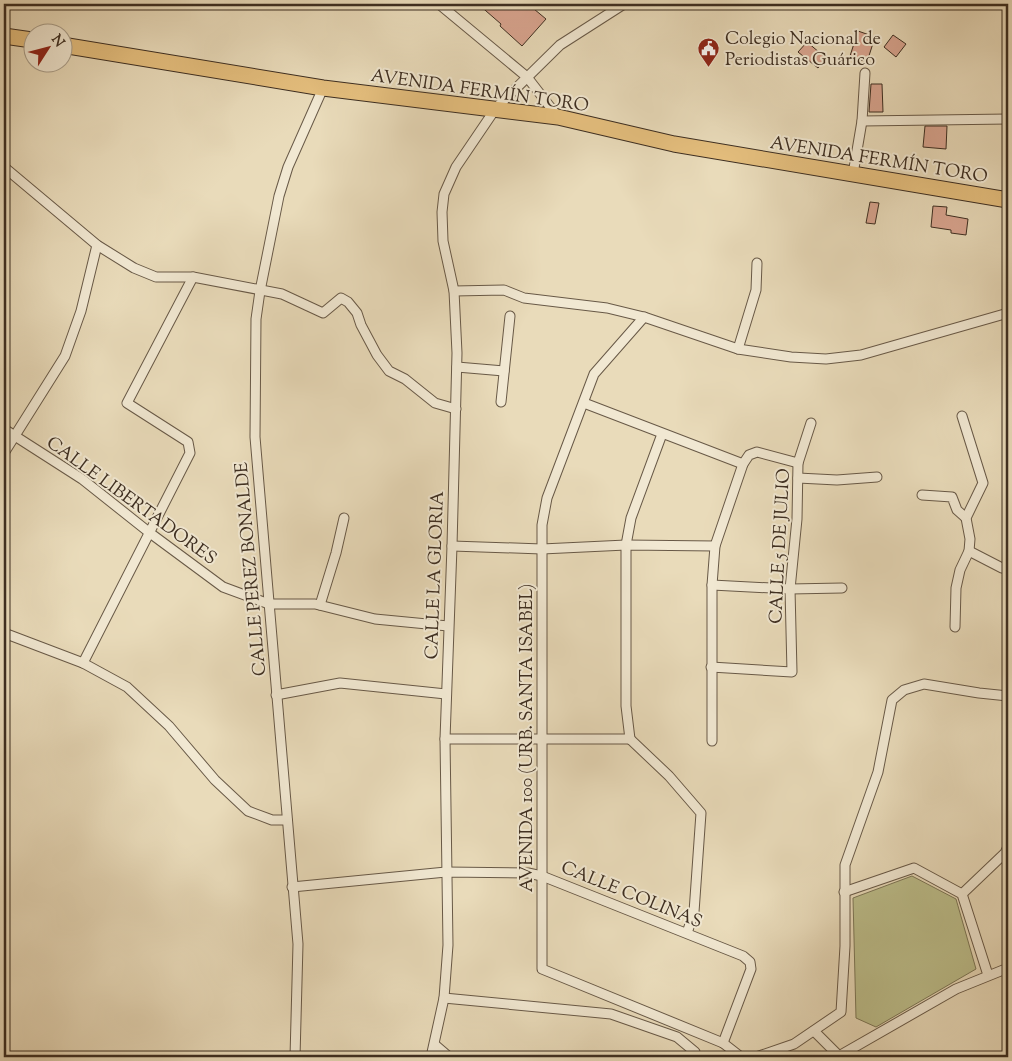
<svg xmlns="http://www.w3.org/2000/svg" width="1012" height="1061" font-family="'Sorts Mill Goudy',serif">
<style>
.green{fill:#bcbe8b;stroke:#7c7656}
.building{fill:#d9a590;stroke:#3d2e21}
.lines{fill:none;stroke-linecap:round;stroke-linejoin:round}
.street-casing{stroke:#685947;stroke-width:11}
.highway-casing{stroke:#3d2e21;stroke-width:17}
.street{stroke:#f1e8d2;stroke-width:9}
.highway{stroke:#e4be7d;stroke-width:15}
.labels{text-anchor:middle;stroke-width:4;stroke-linejoin:round;paint-order:stroke}
.poi-label{font-size:18px;fill:#3d2e21;stroke:#f1e8d2;text-anchor:start}
.street-label{font-size:18px;fill:#3d2e21;stroke:#f1e8d2}
</style>
<rect width="100%" height="100%" fill="#e9dbba"/>
<filter id="stains"><feTurbulence type="fractalNoise" baseFrequency=".004" numOctaves="4"/><feColorMatrix values="0 0 0 0 .2 0 0 0 0 .09 0 0 0 0 .02 0 0 0 .5 -.17"/></filter>
<radialGradient id="worn" r=".72"><stop offset=".6" stop-color="#630" stop-opacity="0"/><stop offset="1" stop-color="#630" stop-opacity=".3"/></radialGradient>
<polygon class="green" points="912,876 956,899 976,969 876,1027 856,1018 853,898"/>
<g class="building">
<polygon points="478,4 528,4 546,19 522,46 500,26 501,24"/>
<polygon points="858,31 875,37 867,62 850,56"/>
<polygon points="893,35 906,44 896,57 884,47"/>
<polygon points="807,42 826,58 818,68 798,52"/>
<polygon points="871,84 882,84 883,112 869,112"/>
<polygon points="925,126 947,126 946,149 923,147"/>
<polygon points="870,202 879,203 875,224 866,223"/>
<polygon points="933,206 947,207 946,215 968,219 966,235 951,233 951,230 931,227"/>
</g>
<g class="lines">
<defs>
<g id="street">
<polyline points="439,4 527,77 558,117"/>
<polyline points="862,121 1008,119"/>
<polyline points="4,167 97,245 134,268 156,277 193,277 282,294 323,313 341,298 348,302 357,313 361,325 377,355 389,371 405,379 435,403 456,409"/>
<polyline points="853,174 862,121 865,73"/>
<polyline points="454,291 504,290 524,298 607,308 644,317 738,349 791,357 826,359 861,355 1008,313"/>
<polyline points="644,317 594,374 547,498 542,525 542,969 723,1043 741,1057"/>
<polyline points="738,349 756,290 757,263"/>
<polyline points="457,367 504,371"/>
<polyline points="501,402 510,316"/>
<polyline points="584,403 743,464"/>
<polyline points="4,429 82,479 150,533 223,587 269,604 315,604 375,619 448,626"/>
<polyline points="4,453 65,356 81,311 97,245"/>
<polyline points="798,478 837,480 877,477"/>
<polyline points="922,495 952,497 957,510 966,518"/>
<polyline points="452,546 542,549 626,545 715,546"/>
<polyline points="969,551 1002,568 1008,569"/>
<polyline points="712,585 790,589 842,588"/>
<polyline points="320,605 336,553 344,518"/>
<polyline points="955,627 956,588 960,570 969,551 970,539 966,518 983,483 962,416"/>
<polyline points="4,633 83,663 127,687 169,726 215,780 248,811 272,820 287,820"/>
<polyline points="83,663 190,453 188,442 127,403 193,277"/>
<polyline points="711,667 792,672 790,589 797,519 798,463 811,423"/>
<polyline points="276,695 340,683 446,694"/>
<polyline points="445,739 630,739"/>
<polyline points="630,739 626,706 626,545 631,518 662,434"/>
<polyline points="630,739 669,776 701,813 694,912 687,933"/>
<polyline points="712,741 712,585 715,546 743,464 749,455 757,452 798,463"/>
<polyline points="292,887 446,872 528,873 542,876 743,956 750,962 751,969 723,1043"/>
<polyline points="844,892 914,868 962,894 988,975"/>
<polyline points="962,894 1005,853 1008,847"/>
<polyline points="444,998 611,1014 677,1037 695,1052 694,1057"/>
<polyline points="814,1031 840,1057"/>
<polyline points="435,1045 449,1057"/>
<polyline points="839,1056 956,989 1008,968"/>
<polyline points="295,1057 298,944 255,437 256,319 260,291 279,196 288,167 323,88"/>
<polyline points="431,1057 444,998 448,945 445,739 452,546 457,353 454,291 443,241 442,212 444,194 456,167 496,108 560,45 624,4"/>
<polyline points="756,1057 794,1044 841,1012 845,946 845,865 878,772 892,700 904,690 924,684 979,693 1008,696"/>
</g>
<g id="highway">
<polyline points="4,36 32,40"/>
<polyline points="62,45 323,88 558,117 674,144 1008,200"/>
</g>
</defs>
<use href="#street" class="street-casing"/>
<use href="#highway" class="highway-casing"/>
<use href="#street" class="street"/>
<use href="#highway" class="highway"/>
</g>
<defs>
<symbol id="civic-pin" viewBox="-11 -11 22 30"><path d="M0 17L-7.5 6A9.5 9.5 0 1 1 7.5 6Z" fill="#8f2418" stroke="#f1e8d2"/><path d="M-.6-6.5H3V-4.5H.6V-3L4-1V1h2V6H-6V1h2V-1L-.6-3ZM-1.2 2.5V6h2.4V2.5Z" fill="#fff"/></symbol>
</defs>
<g fill-rule="evenodd">
<use href="#civic-pin" x="696" y="36" width="25" height="34"/>
</g>
<g class="labels">
<g class="poi-label">
<text x="725" y="44">Colegio Nacional de<tspan x="725" dy="21">Periodistas Guárico</tspan></text>
</g>
<g class="street-label">
<text transform="translate(480 90) rotate(8)" y="6">AVENIDA FERMÍN TORO</text>
<text transform="translate(879 159) rotate(9)" y="6">AVENIDA FERMÍN TORO</text>
<text transform="translate(132 500) rotate(36)" y="6">CALLE LIBERTADORES</text>
<text transform="translate(779 546) rotate(-87)" y="6">CALLE 5 DE JULIO</text>
<text transform="translate(250 569) rotate(-95)" y="6">CALLE PEREZ BONALDE</text>
<text transform="translate(434 575) rotate(-88)" y="6">CALLE LA GLORIA</text>
<text transform="translate(526 738) rotate(-90)" y="6">AVENIDA 100 (URB. SANTA ISABEL)</text>
<text transform="translate(632 894) rotate(22)" y="6">CALLE COLINAS</text>
</g>
</g>
<rect width="1012" height="1061" fill="none" stroke="#e9dbba" stroke-width="20"/>
<rect x="5" y="5" width="1002" height="1051" fill="none" stroke="#3d2e21" stroke-width="2.5"/>
<rect x="10" y="10" width="992" height="1041" fill="none" stroke="#3d2e21"/>
<g transform="translate(48 48) rotate(54)"><circle r="24" fill="#f1e8d2" stroke="#a99e8b"/>
<path d="M0-4L9 19L0 12L-9 19Z" fill="#8f2418"/>
<text y="-8" font-size="14" font-weight="bold" text-anchor="middle" fill="#3d2e21">N</text>
</g>
<rect width="100%" height="100%" filter="url(#stains)"/>
<rect width="100%" height="100%" fill="url(#worn)"/>
</svg>
